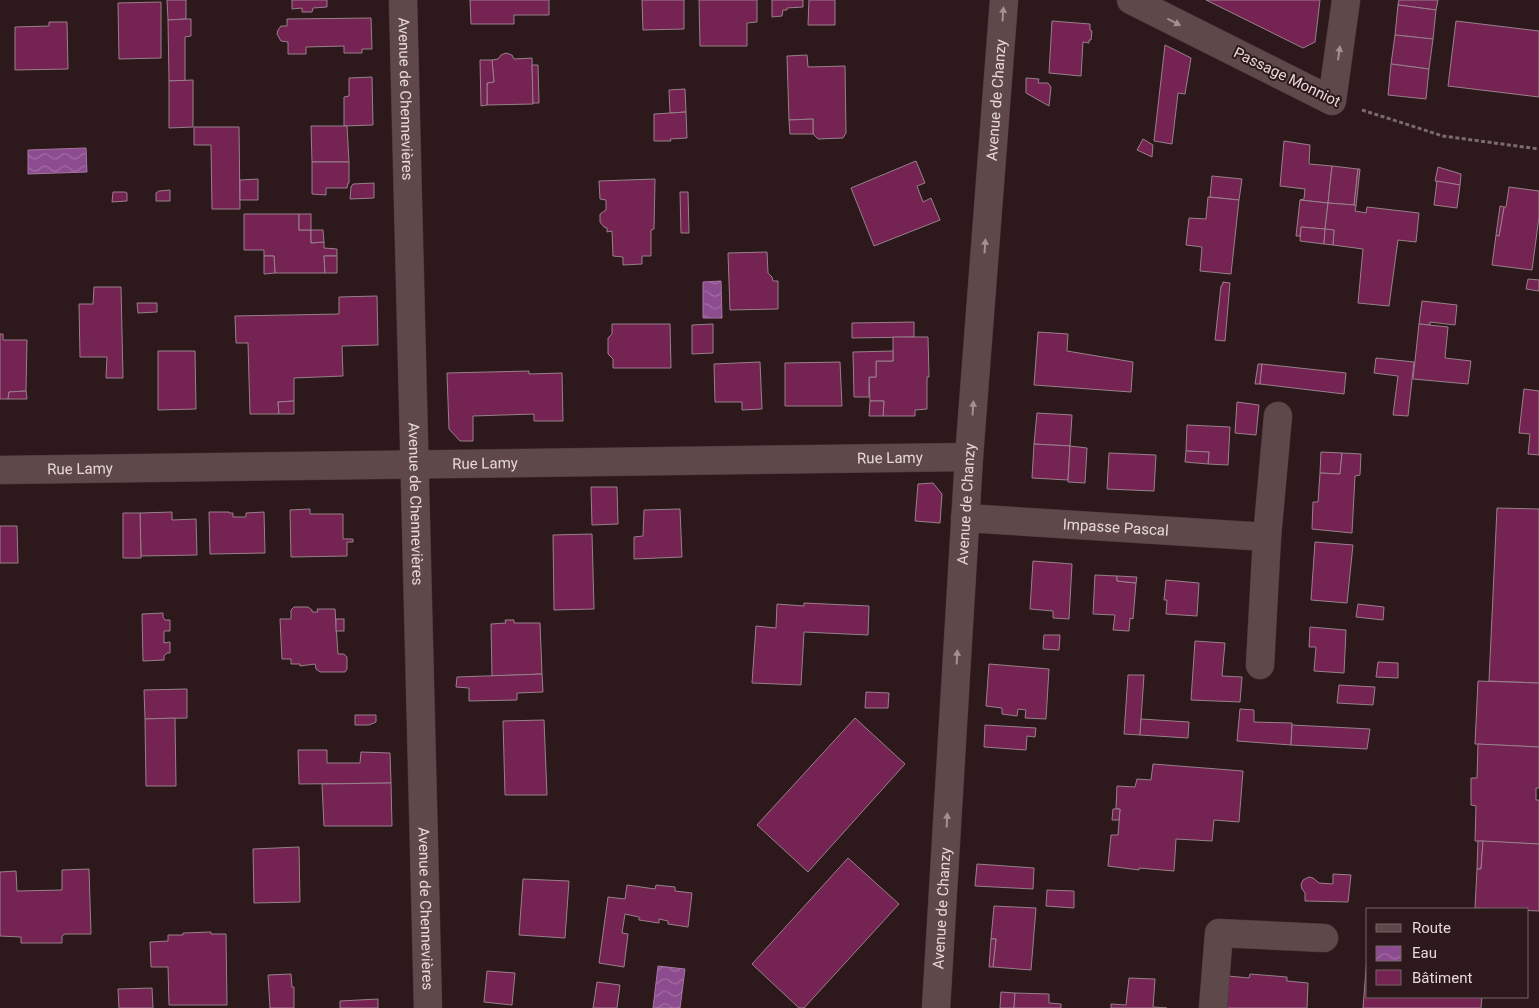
<svg xmlns="http://www.w3.org/2000/svg" width="1539" height="1008" font-family="Roboto,sans-serif">
<style>
.water{fill:url(#water-waves);stroke:#a776a5}
.building{fill:#752352;stroke:#97808a}
.lines{fill:none;stroke-linecap:round;stroke-linejoin:round}
.minor-casing{stroke:#463739;stroke-width:29}
.path{stroke:#7c6b6d;stroke-width:3;stroke-dasharray:4 2.5;stroke-linecap:butt}
.minor{stroke:#5e484a;stroke-width:28}
.oneway{fill:#a29092}
.labels{text-anchor:middle;stroke-width:4;stroke-linejoin:round;paint-order:stroke}
.street-label{font-size:15px;fill:#e6d8d9;stroke:#2d191b}
</style>
<defs>
<pattern id="water-waves" width="16" height="10" patternUnits="userSpaceOnUse" patternTransform="scale(1.25)"><rect width="16" height="10" fill="#8c4c8f"/><path d="M0 5q4-4 8 0t8 0" fill="none" stroke="#a26da3"/></pattern>
</defs>
<rect width="100%" height="100%" fill="#2d191b"/>
<g class="water">
<polygon points="86,148 87,172 28,174 28,150"/>
<polygon points="721,281 722,318 703,318 703,282"/>
<polygon points="658,966 685,969 680,1008 653,1008"/>
</g>
<g class="building">
<polygon points="167,0 186,0 186,19 168,20"/>
<polygon points="292,0 327,0 327,7 313,8 312,12 302,12 302,8 292,9"/>
<polygon points="470,0 549,0 549,15 514,15 514,24 471,24"/>
<polygon points="642,0 684,0 684,29 643,30"/>
<polygon points="699,0 757,0 757,22 747,23 747,46 700,46"/>
<polygon points="772,0 803,0 803,7 787,8 787,10 783,10 782,16 772,17"/>
<polygon points="809,0 835,0 835,25 808,25"/>
<polygon points="1206,0 1320,0 1315,42 1303,48"/>
<polygon points="1399,0 1438,0 1436,10 1398,5"/>
<polygon points="161,2 161,58 119,59 118,3"/>
<polygon points="1398,5 1436,10 1433,39 1395,35"/>
<polygon points="371,18 372,49 362,49 362,53 344,53 344,46 306,47 306,54 288,54 288,42 281,41 277,34 278,30 281,26 287,26 287,19"/>
<polygon points="186,19 191,19 191,36 185,37 185,81 169,81 168,20"/>
<polygon points="1052,21 1090,24 1090,30 1092,31 1091,40 1089,40 1089,43 1083,42 1081,76 1049,73"/>
<polygon points="1456,21 1539,31 1539,97 1448,86"/>
<polygon points="49,22 67,22 68,69 15,70 15,27 49,26"/>
<polygon points="1395,35 1433,39 1429,69 1391,64"/>
<polygon points="1165,45 1191,58 1185,94 1178,93 1172,144 1154,141"/>
<polygon points="506,53 512,55 514,59 532,58 533,104 487,105 487,83 494,82 492,60 498,59 501,55"/>
<polygon points="807,55 808,67 845,66 846,133 843,138 818,139 813,134 813,119 789,120 787,56"/>
<polygon points="480,60 492,60 494,82 487,83 487,105 481,106"/>
<polygon points="1391,64 1429,69 1426,99 1388,95"/>
<polygon points="532,65 538,65 539,103 533,103"/>
<polygon points="372,77 373,125 344,126 344,97 349,96 349,78"/>
<polygon points="1026,78 1039,79 1038,83 1048,83 1051,87 1049,106 1026,93"/>
<polygon points="193,80 193,127 169,128 169,81"/>
<polygon points="685,89 686,112 670,113 669,90"/>
<polygon points="686,112 687,138 670,139 671,141 654,141 654,114"/>
<polygon points="813,119 813,134 790,134 789,120"/>
<polygon points="311,126 347,126 349,162 312,162"/>
<polygon points="194,127 239,127 240,209 212,209 211,145 194,145"/>
<polygon points="1143,139 1153,145 1152,157 1137,150"/>
<polygon points="1284,141 1310,145 1309,164 1332,166 1328,203 1300,200 1304,199 1305,189 1280,186"/>
<polygon points="916,161 925,183 917,186 923,202 931,198 940,220 874,246 851,188"/>
<polygon points="312,162 349,162 349,183 348,183 347,188 326,188 326,195 312,194"/>
<polygon points="1332,166 1358,169 1354,205 1328,203"/>
<polygon points="1438,167 1461,174 1460,185 1435,181"/>
<polygon points="1358,169 1360,169 1356,206 1354,205"/>
<polygon points="1212,176 1242,179 1239,200 1210,197"/>
<polygon points="258,179 258,200 240,200 240,180"/>
<polygon points="655,179 654,229 651,230 651,256 642,256 642,264 623,265 623,257 613,256 612,231 607,232 607,228 604,227 600,222 600,214 606,210 606,200 600,199 599,181"/>
<polygon points="1437,181 1460,185 1457,208 1434,205"/>
<polygon points="374,183 374,198 350,199 351,187 353,184"/>
<polygon points="1509,187 1539,191 1539,217 1532,270 1492,265 1496,235 1499,236 1504,207 1506,207"/>
<polygon points="170,190 170,201 156,201 156,193 159,191"/>
<polygon points="113,192 125,192 127,193 127,201 112,202"/>
<polygon points="680,192 688,192 689,233 681,233"/>
<polygon points="1208,197 1239,200 1231,274 1200,271 1202,247 1186,245 1189,218 1206,219"/>
<polygon points="1300,200 1328,203 1325,229 1301,227 1300,236 1296,236"/>
<polygon points="1328,203 1354,205 1356,206 1355,211 1366,213 1367,207 1419,213 1416,242 1398,240 1389,306 1358,303 1363,249 1333,245 1334,230 1325,229"/>
<polygon points="1500,206 1504,207 1499,236 1496,235"/>
<polygon points="244,214 299,214 299,230 311,230 311,243 324,242 324,248 337,249 337,256 324,256 325,273 275,273 274,256 264,256 264,250 244,250"/>
<rect x="299" y="214" width="12" height="16"/>
<polygon points="1301,227 1325,229 1324,244 1300,241"/>
<polygon points="1325,229 1334,230 1333,245 1324,244"/>
<polygon points="311,230 323,230 324,242 311,243"/>
<polygon points="767,252 768,273 772,277 773,281 778,281 778,309 730,310 728,253"/>
<polygon points="264,256 274,256 275,273 264,274"/>
<polygon points="324,256 337,256 337,273 325,273"/>
<polygon points="1528,279 1539,280 1539,291 1526,289"/>
<polygon points="1223,282 1230,283 1225,341 1215,340 1221,286 1222,286"/>
<polygon points="94,287 121,287 123,378 106,378 107,357 80,357 79,304 93,304"/>
<polygon points="377,296 378,345 342,346 343,376 294,378 294,401 278,402 279,414 250,414 248,343 236,343 235,316 339,314 339,297"/>
<polygon points="1422,301 1457,305 1455,325 1430,322 1430,325 1419,324"/>
<polygon points="137,303 157,303 157,312 138,313"/>
<polygon points="914,322 914,337 852,338 852,323"/>
<polygon points="612,324 670,324 671,368 613,368 613,359 608,354 608,338 612,334"/>
<polygon points="713,324 713,353 692,354 692,325"/>
<polygon points="1419,324 1448,327 1445,358 1471,361 1468,384 1413,379"/>
<polygon points="1038,332 1068,334 1067,351 1133,362 1131,392 1034,385"/>
<polygon points="0,334 3,334 3,340 27,340 26,391 9,392 8,399 0,399"/>
<polygon points="893,337 928,337 929,377 927,377 927,409 915,410 915,416 883,416 884,401 870,401 869,377 876,377 876,361 893,361"/>
<polygon points="158,351 195,351 196,409 158,410"/>
<polygon points="893,351 893,361 876,361 876,377 869,377 869,397 854,397 853,352"/>
<polygon points="1376,358 1414,362 1408,416 1393,415 1398,376 1374,373"/>
<polygon points="760,362 762,409 742,410 742,402 715,402 714,364"/>
<polygon points="840,362 842,406 785,406 785,363"/>
<polygon points="1258,364 1262,364 1260,384 1255,384"/>
<polygon points="1262,364 1346,373 1344,394 1260,384"/>
<polygon points="529,371 529,374 562,373 563,421 534,421 534,414 473,416 473,441 460,441 449,429 447,373"/>
<polygon points="1524,389 1539,391 1539,455 1528,454 1530,434 1519,433"/>
<polygon points="26,391 27,399 8,399 9,392"/>
<polygon points="294,401 294,414 279,414 278,402"/>
<polygon points="870,401 884,401 883,416 869,416"/>
<polygon points="1237,402 1259,405 1256,435 1235,433"/>
<polygon points="1037,413 1072,415 1070,446 1034,444"/>
<polygon points="1187,425 1230,427 1228,465 1208,464 1209,452 1186,451"/>
<polygon points="1034,444 1070,446 1068,480 1032,478"/>
<polygon points="1070,446 1087,448 1085,483 1068,482"/>
<polygon points="1186,451 1209,452 1208,464 1185,462"/>
<polygon points="1321,452 1342,453 1340,474 1320,473"/>
<polygon points="1109,453 1156,455 1154,491 1107,489"/>
<polygon points="1342,453 1361,454 1360,475 1355,476 1352,533 1312,529 1313,502 1318,502 1320,473 1340,474"/>
<polygon points="933,483 942,494 940,523 915,521 918,484"/>
<polygon points="591,487 617,487 618,524 592,525"/>
<polygon points="1497,508 1539,509 1539,683 1489,681"/>
<polygon points="310,509 310,514 343,514 343,539 353,539 353,542 347,542 347,556 291,557 290,510"/>
<polygon points="680,509 682,557 634,559 634,537 643,536 644,510"/>
<polygon points="172,512 172,520 196,519 197,555 141,556 140,513"/>
<polygon points="209,512 229,512 229,513 233,513 233,517 246,517 246,513 264,512 265,553 210,554"/>
<polygon points="123,513 140,513 141,558 123,558"/>
<polygon points="0,526 17,526 18,563 0,563"/>
<polygon points="592,534 594,609 554,610 553,535"/>
<polygon points="1315,542 1353,545 1347,603 1311,600"/>
<polygon points="1033,561 1072,564 1069,619 1053,618 1053,611 1030,609"/>
<polygon points="1095,575 1117,576 1117,581 1136,583 1133,619 1130,618 1129,631 1113,630 1115,615 1093,614"/>
<polygon points="1117,576 1137,577 1136,583 1117,581"/>
<polygon points="1166,580 1199,583 1197,616 1166,614 1167,600 1164,600"/>
<polygon points="804,603 869,606 868,635 804,632 801,685 752,683 756,626 776,628 777,604 804,606"/>
<polygon points="1358,604 1384,607 1383,620 1356,617"/>
<polygon points="294,607 308,607 312,610 312,612 318,612 317,609 335,609 338,654 344,654 347,657 347,669 345,672 320,672 316,669 315,664 300,666 300,664 291,664 291,659 282,659 280,619 291,619 291,610"/>
<polygon points="163,613 163,617 165,620 170,620 170,631 164,631 164,643 170,642 170,653 167,653 164,656 164,660 143,661 142,614"/>
<rect x="336" y="619" width="8" height="12"/>
<polygon points="505,620 514,620 514,623 540,623 542,674 492,676 491,624 506,623"/>
<polygon points="1310,627 1346,630 1344,673 1314,671 1316,647 1309,647"/>
<polygon points="1044,635 1060,635 1059,650 1043,649"/>
<polygon points="1195,641 1225,643 1222,676 1242,677 1240,702 1191,700"/>
<polygon points="1378,662 1398,663 1398,678 1376,677"/>
<polygon points="989,664 1049,669 1046,719 1025,718 1026,710 1018,709 1017,716 1002,714 1002,708 986,706"/>
<polygon points="542,674 543,692 517,693 517,700 469,701 469,688 456,687 457,677"/>
<polygon points="1128,675 1144,675 1140,735 1124,734"/>
<polygon points="1478,681 1539,683 1539,747 1475,744"/>
<polygon points="1339,685 1375,687 1373,705 1337,703"/>
<polygon points="187,689 187,718 145,719 144,690"/>
<polygon points="866,692 889,693 888,708 865,708"/>
<polygon points="1240,709 1254,710 1254,722 1292,723 1291,745 1237,741"/>
<polygon points="355,715 376,715 376,722 369,725 355,725"/>
<polygon points="175,718 176,786 146,786 145,719"/>
<polygon points="855,718 905,764 808,872 757,825"/>
<polygon points="1141,719 1189,722 1188,738 1140,735"/>
<polygon points="544,720 547,795 505,795 503,721"/>
<polygon points="985,725 1036,728 1035,737 1027,736 1026,750 984,747"/>
<polygon points="1292,725 1370,729 1367,749 1291,745"/>
<polygon points="1478,744 1539,747 1539,788 1536,788 1536,800 1539,800 1539,844 1475,841 1476,806 1471,805 1471,778 1477,778"/>
<polygon points="298,750 327,750 327,763 360,763 361,752 390,753 391,783 299,784"/>
<polygon points="1153,764 1243,771 1239,822 1214,820 1212,841 1176,839 1174,871 1139,868 1139,870 1108,866 1111,835 1118,835 1120,809 1116,809 1117,786 1135,787 1137,779 1151,780"/>
<polygon points="391,783 392,826 324,826 322,784"/>
<polygon points="1113,809 1120,809 1119,820 1112,820"/>
<polygon points="1478,841 1483,841 1481,869 1477,869"/>
<polygon points="1483,841 1539,844 1539,911 1475,908 1477,869 1481,869"/>
<polygon points="299,847 300,902 254,903 253,849"/>
<polygon points="848,858 899,904 804,1008 799,1008 752,964"/>
<polygon points="977,864 1034,868 1033,889 975,886"/>
<polygon points="89,869 91,934 65,934 62,936 62,943 21,943 21,937 0,936 0,872 16,871 17,891 62,890 62,870"/>
<polygon points="1333,874 1351,875 1348,902 1305,901 1305,893 1302,889 1301,885 1303,880 1309,877 1313,878 1319,883 1333,884"/>
<polygon points="523,879 569,881 565,938 519,935"/>
<polygon points="627,885 655,889 656,885 675,887 675,891 692,893 688,927 668,924 668,921 659,919 659,923 639,920 639,917 625,914 622,933 628,934 624,967 599,963 608,897 625,899"/>
<polygon points="1047,890 1074,891 1074,908 1046,906"/>
<polygon points="994,906 1036,908 1031,970 993,967 996,939 991,939"/>
<polygon points="211,932 211,934 226,934 227,1005 169,1005 168,967 151,967 150,942 168,941 168,935 183,935 183,933"/>
<polygon points="991,939 996,939 993,967 989,967"/>
<polygon points="1368,944 1368,997 1482,997 1481,1008 1363,1008"/>
<polygon points="487,971 515,973 512,1005 484,1002"/>
<polygon points="291,974 292,987 294,987 294,1008 270,1008 268,975"/>
<polygon points="1250,974 1287,977 1287,981 1308,983 1307,1008 1226,1008 1228,976 1249,978"/>
<polygon points="1129,978 1155,979 1153,1007 1167,1008 1111,1008 1111,1004 1126,1005"/>
<polygon points="597,982 620,985 617,1008 593,1008"/>
<polygon points="152,988 153,1008 119,1008 118,989"/>
<polygon points="1001,992 1015,993 1014,1008 1000,1008"/>
<polygon points="1015,993 1049,994 1049,1003 1061,1004 1061,1008 1014,1008"/>
<polygon points="378,999 378,1008 340,1008 340,1001"/>
</g>
<g class="lines">
<defs>
<g id="minor">
<path id="s1" d="M403 0 428 1008"/>
<polyline points="1131,0 1332,101 1346,0"/>
<path id="s2" d="M0 470 969 457"/>
<path id="s3" d="M965 518 1267 537"/>
<polyline points="1260,665 1267,537 1278,416"/>
<path id="s4" d="M936 1008 969 457 1004 0"/>
<polyline points="1213,1008 1219,933 1324,938"/>
</g>
</defs>
<use href="#minor" class="minor-casing"/>
<polyline class="path" points="1362,110 1443,136 1539,149"/>
<use href="#minor" class="minor"/>
</g>
<defs><path id="oneway-solid" d="M-6-.8H1V-3.2L6.5 0L1 3.2V.8H-6Z" transform="scale(1.25)"/></defs>
<g class="oneway">
<use href="#oneway-solid" transform="translate(1003 14) rotate(-86)"/>
<use href="#oneway-solid" transform="translate(1174 22) rotate(27)"/>
<use href="#oneway-solid" transform="translate(1339 53) rotate(-82)"/>
<use href="#oneway-solid" transform="translate(985 246) rotate(-86)"/>
<use href="#oneway-solid" transform="translate(973 408) rotate(-86)"/>
<use href="#oneway-solid" transform="translate(957 657) rotate(-87)"/>
<use href="#oneway-solid" transform="translate(947 820) rotate(-87)"/>
</g>
<g class="labels">
<g class="street-label">
<text transform="translate(1287 77) rotate(26)" y="5">Passage Monniot</text>
<text dy="5" stroke="none"><textPath href="#s1" startOffset="99">Avenue de Chennevières</textPath></text>
<text dy="5" stroke="none"><textPath href="#s4" startOffset="910">Avenue de Chanzy</textPath></text>
<text dy="5" stroke="none"><textPath href="#s2" startOffset="890">Rue Lamy</textPath></text>
<text dy="5" stroke="none"><textPath href="#s2" startOffset="485">Rue Lamy</textPath></text>
<text dy="5" stroke="none"><textPath href="#s2" startOffset="80">Rue Lamy</textPath></text>
<text dy="5" stroke="none"><textPath href="#s1" startOffset="504">Avenue de Chennevières</textPath></text>
<text dy="5" stroke="none"><textPath href="#s4" startOffset="505">Avenue de Chanzy</textPath></text>
<text dy="5" stroke="none"><textPath href="#s3" startOffset="151">Impasse Pascal</textPath></text>
<text dy="5" stroke="none"><textPath href="#s4" startOffset="100">Avenue de Chanzy</textPath></text>
<text dy="5" stroke="none"><textPath href="#s1" startOffset="909">Avenue de Chennevières</textPath></text>
</g>
</g>
<rect x="1366" y="908" width="162" height="90" fill="#2d191b" stroke="#776567"/>
<rect x="1376" y="924" width="25" height="8" fill="#5e484a" stroke="#776567"/>
<text x="1412" y="933" font-size="15" fill="#e6d8d9">Route</text>
<rect x="1376" y="946" width="25" height="15" fill="url(#water-waves)" stroke="#776567"/>
<text x="1412" y="958" font-size="15" fill="#e6d8d9">Eau</text>
<rect x="1376" y="970" width="25" height="15" fill="#752352" stroke="#776567"/>
<text x="1412" y="983" font-size="15" fill="#e6d8d9">Bâtiment</text>
</svg>
